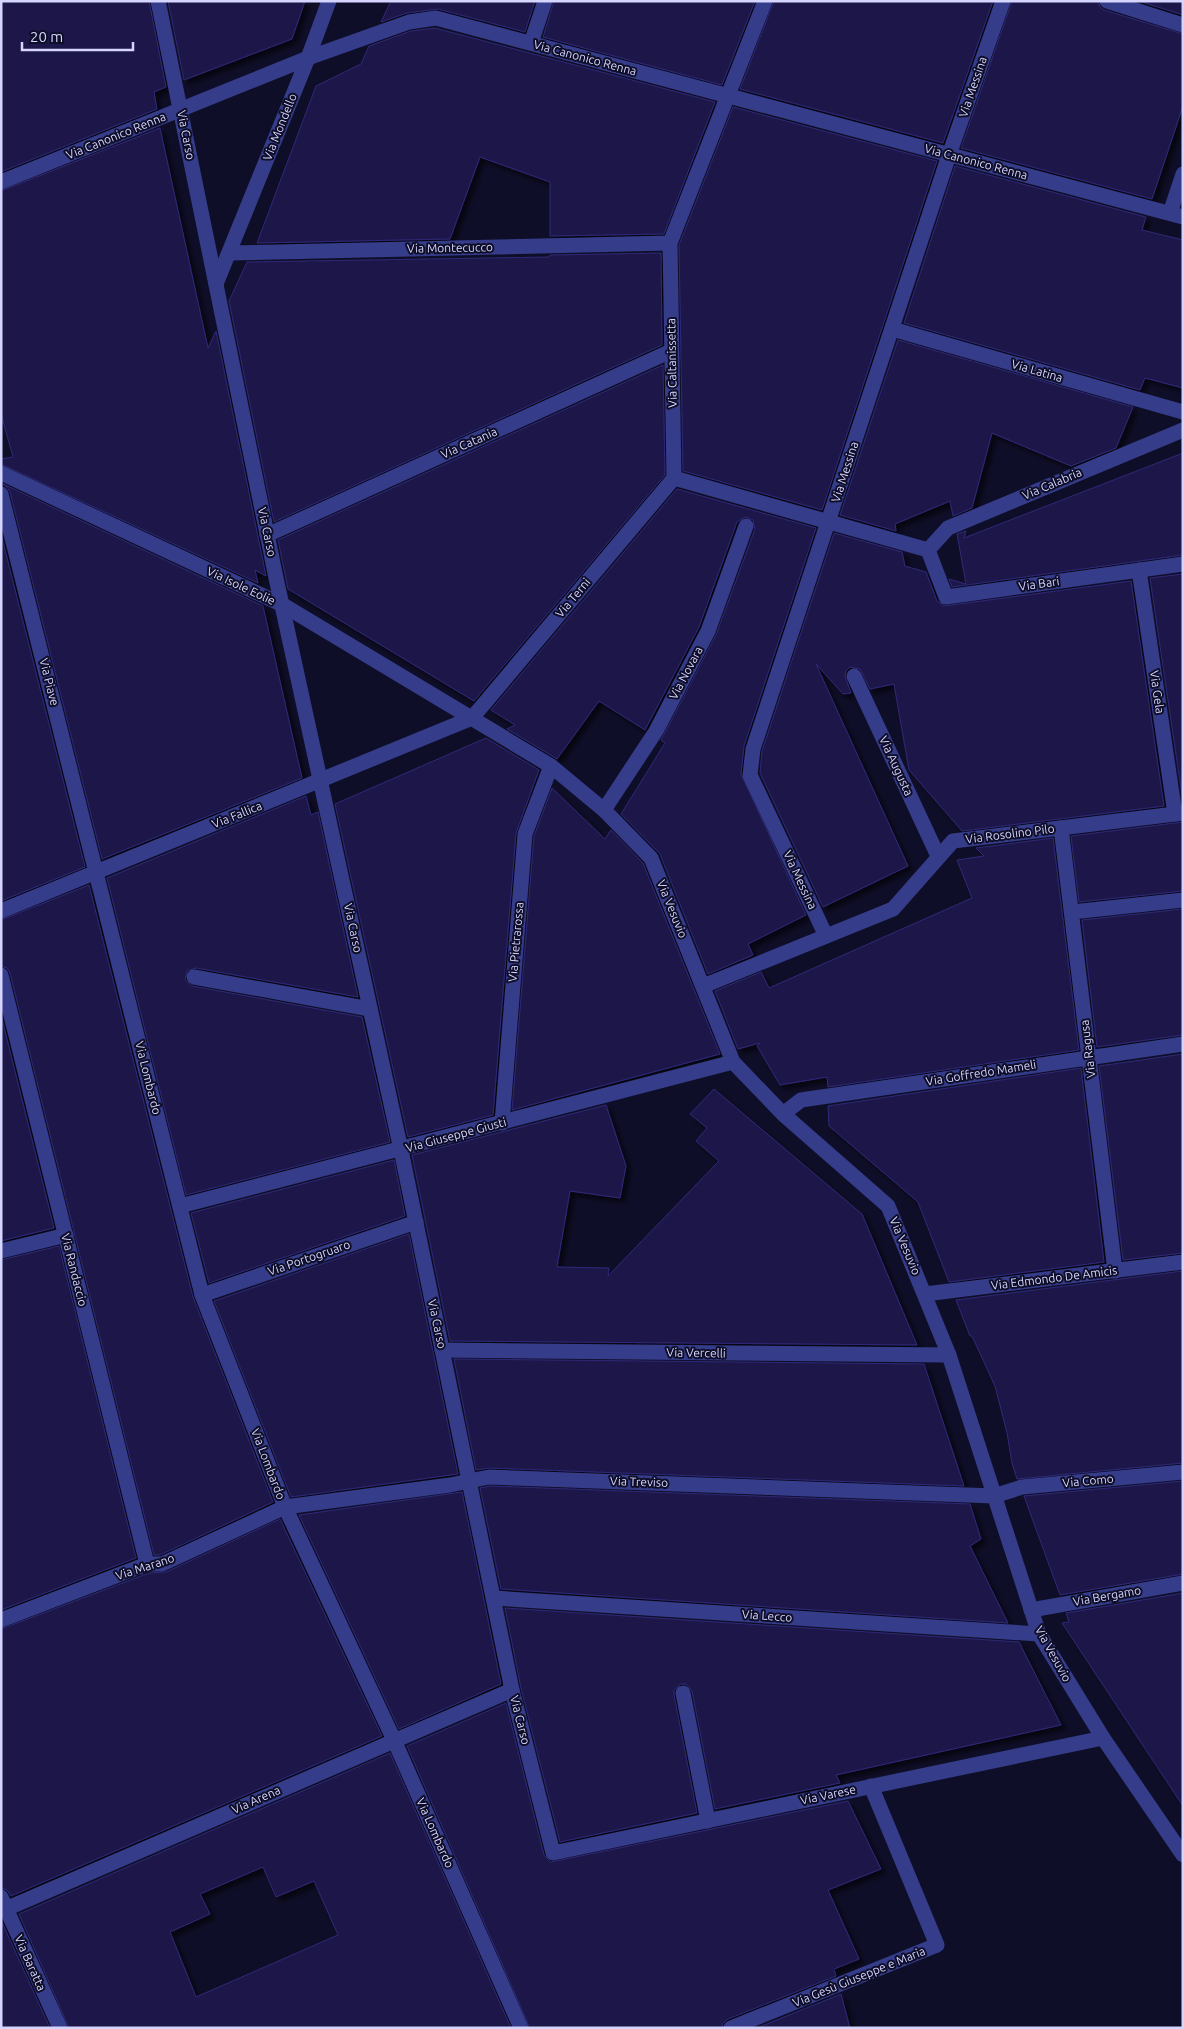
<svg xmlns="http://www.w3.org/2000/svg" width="1184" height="2029" font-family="Ubuntu,sans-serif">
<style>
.building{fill:#1d184a;stroke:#2f2978;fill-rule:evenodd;filter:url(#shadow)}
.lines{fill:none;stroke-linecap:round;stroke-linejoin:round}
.street{stroke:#353c8a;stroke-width:15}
.labels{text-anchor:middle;stroke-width:4;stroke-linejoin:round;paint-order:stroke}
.street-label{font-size:12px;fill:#d5d5ff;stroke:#0f0e28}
</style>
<defs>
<filter id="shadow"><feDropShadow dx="4.5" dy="4.5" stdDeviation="2.5" flood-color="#0009"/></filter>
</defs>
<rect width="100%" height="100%" fill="#0f0e28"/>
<g class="building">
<polygon points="1,1 149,1 166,87 154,92 157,109 1,172"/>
<polygon points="168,1 305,1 292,39 184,80"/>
<polygon points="391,1 535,1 525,32 438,9 407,13 381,22"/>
<polygon points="554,1 755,1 722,85 543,37"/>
<polygon points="774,1 993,1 943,143 740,89"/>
<polygon points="1012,1 1098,1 1100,7 1104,10 1183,34 1183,106 1152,199 961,148"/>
<polygon points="1139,1 1183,1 1183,15"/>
<polygon points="435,28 715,102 664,234 550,236 550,182 480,157 450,239 257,243 316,86 361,64 369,46 411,31"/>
<polygon points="733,107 937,161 822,510 683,471 679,245"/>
<polygon points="160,128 208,348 216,331 266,576 255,570 258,583 1,464 1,459 13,457 1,414 1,191"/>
<polygon points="955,166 1146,217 1142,230 1183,240 1183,388 1145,378 1140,390 904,323"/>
<polygon points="661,253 662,345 274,522 229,301 247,262 549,257 550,255"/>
<polygon points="898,340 1133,407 1116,448 1071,466 992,433 972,508 953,516 950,501 895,524 896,531 840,515"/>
<polygon points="663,365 665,475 474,701 288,589 278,540"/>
<polygon points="1183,453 1183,555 952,587 949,579 966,584 957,534 966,531 964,538"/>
<polygon points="1,483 263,606 302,778 102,859 10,492 7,487"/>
<polygon points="677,489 816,528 744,746 741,774 806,915 748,944 753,955 708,974 660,854 621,814 665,743 661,740 716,635 755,529 753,520 745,517 737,522 699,627 645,730 599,701 557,759 507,729 515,725 491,710"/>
<polygon points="834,533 902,552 905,566 926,572 937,601 944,606 1131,581 1164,806 962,831 909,770 894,684 870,689 860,669 850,667 846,671 845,676 851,693 843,694 816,664 908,866 823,907 760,773 762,751"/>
<polygon points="1,534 85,867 1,901"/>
<polygon points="1183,574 1183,802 1150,578"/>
<polygon points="486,738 539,770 516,833 493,1115 408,1137 335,804"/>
<polygon points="552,788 605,839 611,830 643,863 720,1054 512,1110 534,836"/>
<polygon points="306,796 311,815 318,812 358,997 196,968 187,971 185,980 192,986 362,1017 390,1142 186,1195 107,878"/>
<polygon points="1183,822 1183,891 1079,902 1071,836"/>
<polygon points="1053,838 1079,1050 828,1087 827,1077 780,1085 757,1046 760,1043 738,1049 715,991 761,972 769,988 972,898 957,860 984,856 976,848"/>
<polygon points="89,885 193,1297 273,1502 160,1555 154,1555 10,973 7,968 1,966 1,920"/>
<polygon points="1183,909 1183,1035 1097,1047 1082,920"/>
<polygon points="1,1015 54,1228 1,1241"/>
<polygon points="1183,1054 1183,1253 1123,1260 1099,1066"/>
<polygon points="1081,1068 1104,1262 949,1282 918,1202 829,1126 828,1106"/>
<polygon points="714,1089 862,1214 917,1345 450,1341 412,1155 606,1105 626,1166 620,1198 570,1191 557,1267 609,1268 608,1276 719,1161 696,1141 707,1128 690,1114"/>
<polygon points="394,1160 405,1216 209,1283 191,1213"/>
<polygon points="409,1234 458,1474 291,1497 214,1301"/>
<polygon points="59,1246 136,1558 1,1610 1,1260"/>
<polygon points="1183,1271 1183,1463 1017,1479 1012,1463 1007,1433 995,1386 972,1336 970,1336 956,1300"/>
<polygon points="454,1359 924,1364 964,1486 489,1468 476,1470"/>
<polygon points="1183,1481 1183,1574 1060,1595 1024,1496"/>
<polygon points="490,1486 970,1504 981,1539 970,1546 1008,1623 501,1589 480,1488"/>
<polygon points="462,1492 501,1684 399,1729 299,1515"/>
<polygon points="280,1519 382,1736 11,1896 7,1890 1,1888 1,1629 149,1573 166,1572"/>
<polygon points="1183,1593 1183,1806 1062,1623 1069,1622 1066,1613"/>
<polygon points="505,1608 1019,1642 1061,1725 836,1775 840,1783 715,1809 692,1691 686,1684 681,1684 674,1690 674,1695 697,1813 560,1842 521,1688"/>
<polygon points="506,1703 544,1855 551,1862 848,1801 881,1869 828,1890 859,1959 834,1969 836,1976 728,2019 723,2023 722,2028 530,2028 407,1746"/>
<path d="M390 1753 511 2028H69L19 1914ZM263 1867 276 1897 314 1881 338 1935 196 1997 170 1932 210 1914 200 1894Z"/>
<polygon points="1,1920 50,2028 1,2028"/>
<polygon points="841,1994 850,2028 757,2028"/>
</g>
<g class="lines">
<g class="street">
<polyline points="158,1 276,578 401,1150 512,1690 553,1853 1103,1738"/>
<polyline points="765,1 670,243 674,478 928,550"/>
<polyline points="1107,1 1183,25"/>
<polyline points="531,43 545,1"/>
<polyline points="1,182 308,58 409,22 436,18 1183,217"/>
<polyline points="1170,213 1183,174"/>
<polyline points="229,253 670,243"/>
<polyline points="216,284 308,58 329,1"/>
<polyline points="892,329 1183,412"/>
<polyline points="1,473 283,605 551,766 604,810 651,858 733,1062 783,1114 888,1206 949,1355 1039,1634 1103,1738 1183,1855"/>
<polyline points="1,494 202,1295 285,1507 394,1740 521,2028"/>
<polyline points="267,535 671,351"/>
<polyline points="928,550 946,597 1183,564"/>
<polyline points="928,550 948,528 1183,430"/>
<polyline points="1139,570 1175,814"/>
<polyline points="854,676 938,856"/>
<polyline points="604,810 656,731 708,631 746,526"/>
<polyline points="1061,828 1115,1271"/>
<polyline points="1,911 472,718 674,478"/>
<polyline points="1072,912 1183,900"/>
<polyline points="826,936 750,775 753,749 949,155 1003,1"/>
<polyline points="1,975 147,1564"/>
<polyline points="194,977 370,1009"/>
<polyline points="703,986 893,909 953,841 1183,813"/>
<polyline points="783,1114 801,1100 1183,1044"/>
<polyline points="502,1123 525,834 551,766"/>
<polyline points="180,1206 733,1062"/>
<polyline points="1,1251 66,1235"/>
<polyline points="925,1294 1183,1262"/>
<polyline points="202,1295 416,1222"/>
<polyline points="442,1350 949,1355"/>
<polyline points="494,1598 1039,1634"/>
<polyline points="1031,1610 1183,1583"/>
<polyline points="1,1620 147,1564 162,1564 285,1507 450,1485 489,1477 994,1496 1022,1487 1183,1472"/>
<polyline points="683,1693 708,1821"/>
<polyline points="1,1897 60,2028"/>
<polyline points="1,1911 512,1690"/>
<polyline points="731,2028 937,1945 871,1786"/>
</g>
</g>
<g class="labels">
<g class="street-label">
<text transform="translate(585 58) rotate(15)" y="4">Via Canonico Renna</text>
<text transform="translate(973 87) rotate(-71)" y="4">Via Messina</text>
<text transform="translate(280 127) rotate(-68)" y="4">Via Mondello</text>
<text transform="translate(186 135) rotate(79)" y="4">Via Carso</text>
<text transform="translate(116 136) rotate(-22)" y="4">Via Canonico Renna</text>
<text transform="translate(976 162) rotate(15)" y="4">Via Canonico Renna</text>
<text transform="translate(450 248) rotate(-1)" y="4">Via Montecucco</text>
<text transform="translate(672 363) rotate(-91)" y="4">Via Caltanissetta</text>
<text transform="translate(1037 371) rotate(16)" y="4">Via Latina</text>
<text transform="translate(469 443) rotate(-24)" y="4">Via Catania</text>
<text transform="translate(845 472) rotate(-72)" y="4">Via Messina</text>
<text transform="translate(1052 484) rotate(-23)" y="4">Via Calabria</text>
<text transform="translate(267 532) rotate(78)" y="4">Via Carso</text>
<text transform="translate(1039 584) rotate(-8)" y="4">Via Bari</text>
<text transform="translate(241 586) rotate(25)" y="4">Via Isole Eolie</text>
<text transform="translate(573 598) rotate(-50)" y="4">Via Terni</text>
<text transform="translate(686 673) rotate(-62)" y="4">Via Novara</text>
<text transform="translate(49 682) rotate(76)" y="4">Via Piave</text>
<text transform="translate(1157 692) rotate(82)" y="4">Via Gela</text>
<text transform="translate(896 766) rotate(65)" y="4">Via Augusta</text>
<text transform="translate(237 815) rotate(-22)" y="4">Via Fallica</text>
<text transform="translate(1010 834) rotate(-7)" y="4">Via Rosolino Pilo</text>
<text transform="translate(800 880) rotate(65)" y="4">Via Messina</text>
<text transform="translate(672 909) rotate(68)" y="4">Via Vesuvio</text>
<text transform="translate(353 928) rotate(78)" y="4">Via Carso</text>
<text transform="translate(516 942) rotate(-85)" y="4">Via Pietrarossa</text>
<text transform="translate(1088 1049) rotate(-97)" y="4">Via Ragusa</text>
<text transform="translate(981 1073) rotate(-9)" y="4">Via Goffredo Mameli</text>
<text transform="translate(148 1078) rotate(76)" y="4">Via Lombardo</text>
<text transform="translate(456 1135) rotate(-15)" y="4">Via Giuseppe Giusti</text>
<text transform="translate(905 1246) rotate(67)" y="4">Via Vesuvio</text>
<text transform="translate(309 1258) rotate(-19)" y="4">Via Portogruaro</text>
<text transform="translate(74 1270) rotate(76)" y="4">Via Randaccio</text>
<text transform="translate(1054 1278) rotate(-7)" y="4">Via Edmondo De Amicis</text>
<text transform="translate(437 1324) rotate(78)" y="4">Via Carso</text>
<text transform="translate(696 1353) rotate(1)" y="4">Via Vercelli</text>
<text transform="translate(268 1464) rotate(69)" y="4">Via Lombardo</text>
<text transform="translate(1088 1481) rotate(-5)" y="4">Via Como</text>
<text transform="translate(639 1482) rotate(2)" y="4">Via Treviso</text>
<text transform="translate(145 1567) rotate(-18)" y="4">Via Marano</text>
<text transform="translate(1107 1596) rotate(-10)" y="4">Via Bergamo</text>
<text transform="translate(767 1616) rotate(4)" y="4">Via Lecco</text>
<text transform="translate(1053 1654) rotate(61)" y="4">Via Vesuvio</text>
<text transform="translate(520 1720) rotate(76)" y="4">Via Carso</text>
<text transform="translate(828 1795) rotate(-12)" y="4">Via Varese</text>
<text transform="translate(256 1800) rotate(-24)" y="4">Via Arena</text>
<text transform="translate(435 1833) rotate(66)" y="4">Via Lombardo</text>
<text transform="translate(30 1963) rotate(66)" y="4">Via Baratta</text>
<text transform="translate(859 1977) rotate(-22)" y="4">Via Gesù Giuseppe e Maria</text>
</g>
</g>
<rect width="1184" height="2029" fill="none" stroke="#d5d5ff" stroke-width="5"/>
<path d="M22 42v8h111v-8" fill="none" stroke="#d5d5ff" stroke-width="2.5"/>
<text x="30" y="42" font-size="15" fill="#d5d5ff" stroke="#0f0e28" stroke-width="4" paint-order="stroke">20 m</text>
</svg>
